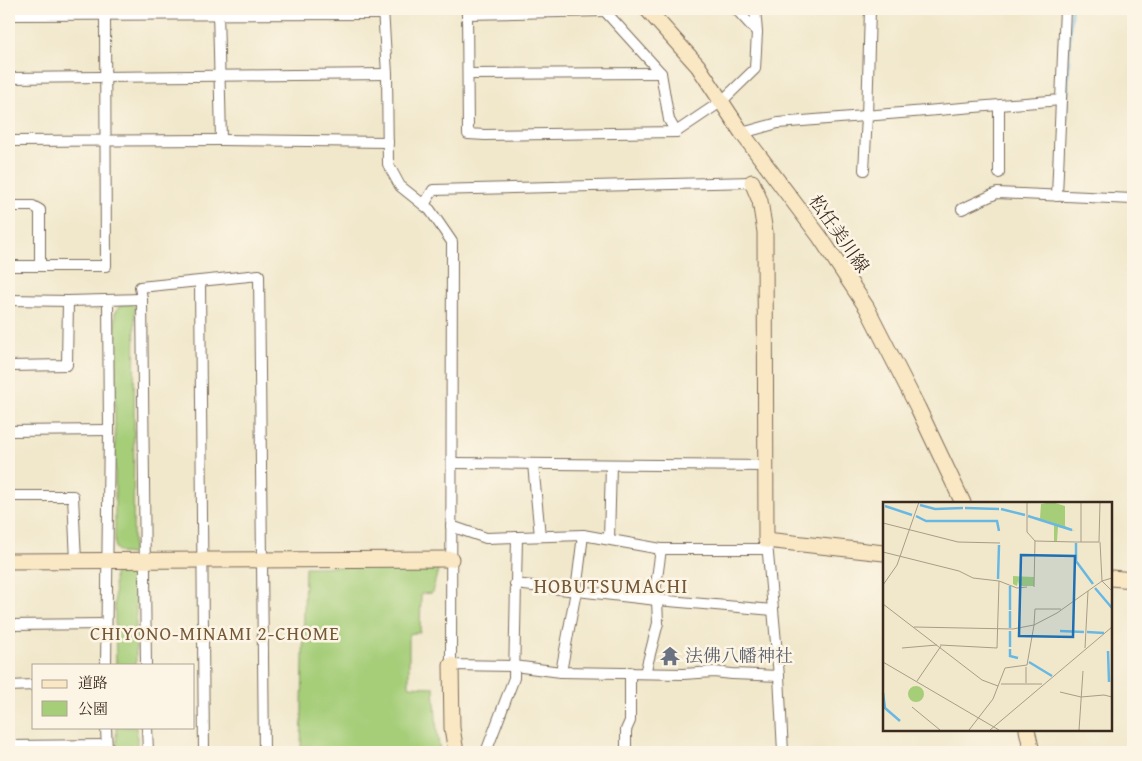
<svg xmlns="http://www.w3.org/2000/svg" width="1142" height="761" font-family="'Gentium Book Plus','Noto Serif JP',serif">
<style>
.green{fill:#a6ce79;stroke:#707c4c}
.lines{fill:none;stroke-linecap:round;stroke-linejoin:round}
.stream{stroke:#69b8e3;stroke-width:3}
.street-casing{stroke:#7b6c5b;stroke-width:12}
.secondary-casing{stroke:#7b6c5b;stroke-width:17}
.street{stroke:#fff;stroke-width:10}
.secondary{stroke:#fae7c3;stroke-width:15}
.labels{text-anchor:middle;stroke-width:5;stroke-linejoin:round;paint-order:stroke}
.street-label{font-size:18px;fill:#3b2a1e;stroke:#fcf5e5}
.worship-label{font-size:18px;fill:#5b616d;stroke:#fcf5e5;text-anchor:start}
.neighbourhood-label{font-size:19px;letter-spacing:1px;fill:#745837;stroke:#fcf5e5}
.quarter-label{font-size:20px;letter-spacing:1px;fill:#745837;stroke:#fcf5e5}
.inset-river{fill:none;stroke:#69b8e3;stroke-width:2.5}
.inset-road{fill:none;stroke:#a89c86;stroke-width:1}
.view{fill:#1f6fb2;fill-opacity:0.15;stroke:#1f6fb2;stroke-width:2.5}
.inset-edge{fill:none;stroke:#3b2a1e;stroke-width:2.5}
</style>
<rect width="100%" height="100%" fill="#fcf5e5"/>
<filter id="ink" filterUnits="userSpaceOnUse"><feTurbulence type="fractalNoise" baseFrequency=".02" numOctaves="2"/><feDisplacementMap in="SourceGraphic" scale="10" xChannelSelector="R" yChannelSelector="G"/><feConvolveMatrix kernelMatrix="1 2 1 2 8 2 1 2 1" color-interpolation-filters="sRGB"/></filter>
<filter id="wash" filterUnits="userSpaceOnUse"><feTurbulence type="fractalNoise" baseFrequency=".0096" numOctaves="4" result="noise"/><feDisplacementMap in="SourceGraphic" scale="20" xChannelSelector="R" yChannelSelector="G"/><feGaussianBlur stdDeviation="1.12" result="paint"/><feColorMatrix in="noise" values="0 0 0 0 0 0 0 0 0 0 0 0 0 0 0 0 0 1.4 0 .05"/><feComposite in="paint" operator="in"/></filter>
<g filter="url(#wash)">
<rect width="100%" height="100%" fill="#f1e8cc"/>
<g class="green">
<polygon points="135,303 133,550 131,554 121,553 115,548 115,313 121,305"/>
<polygon points="439,566 432,593 421,594 420,632 409,634 409,686 434,687 437,733 440,752 301,752 305,567"/>
<polygon points="118,572 135,572 136,576 136,665 116,665 114,574"/>
<polygon points="116,727 137,727 137,752 117,752"/>
</g>
<g class="lines">
<polyline class="stream" points="1063,184 1071,9"/>
</g>
</g>
<g filter="url(#ink)">
<g class="lines">
<defs>
<g id="street">
<polyline points="218,9 221,140"/>
<polyline points="383,9 387,74 388,164 400,186 430,210 452,242 451,665 514,666 561,672 683,674 714,672 732,674 779,676"/>
<polyline points="467,9 468,134 485,135 676,132 722,101 755,69 757,32 755,9"/>
<polyline points="603,9 661,73 669,120 676,132"/>
<polyline points="736,9 757,32"/>
<polyline points="467,14 605,11"/>
<polyline points="9,15 383,14"/>
<polyline points="468,74 661,73"/>
<polyline points="9,78 387,74"/>
<polyline points="742,133 778,123 1061,100 1065,9"/>
<polyline points="9,141 221,140 388,142"/>
<polyline points="864,170 867,117 870,9"/>
<polyline points="999,173 999,106"/>
<polyline points="1057,196 1061,100"/>
<polyline points="424,205 433,190 752,182"/>
<polyline points="9,206 33,206 40,210 40,266"/>
<polyline points="962,209 997,193 1133,199"/>
<polyline points="9,266 106,266 105,16"/>
<polyline points="200,282 204,752"/>
<polyline points="9,300 68,301 142,299"/>
<polyline points="9,366 67,365 68,301"/>
<polyline points="9,431 109,430"/>
<polyline points="452,463 765,466"/>
<polyline points="533,464 540,536"/>
<polyline points="9,496 73,496 76,561"/>
<polyline points="451,526 486,538 583,535 661,549 767,549"/>
<polyline points="609,539 611,465"/>
<polyline points="767,543 779,676 783,752"/>
<polyline points="515,584 657,600 773,610"/>
<polyline points="654,600 661,549"/>
<polyline points="9,625 106,624"/>
<polyline points="106,665 109,430 108,300"/>
<polyline points="146,665 142,299 140,287 259,275 264,752"/>
<polyline points="561,672 576,591 583,535"/>
<polyline points="645,673 658,623 657,600"/>
<polyline points="9,686 34,685"/>
<polyline points="106,727 107,752"/>
<polyline points="147,727 148,752"/>
<polyline points="9,746 106,745"/>
<polyline points="486,752 514,678 517,537"/>
<polyline points="626,752 626,730 630,721 630,672"/>
</g>
<g id="secondary">
<polyline points="647,9 698,66 742,133 820,237 867,308 918,408 963,503"/>
<polyline points="752,182 760,201 765,232 766,540 884,553"/>
<polyline points="9,561 451,559"/>
<polyline points="1111,578 1133,580"/>
<polyline points="451,665 452,728 456,752"/>
<polyline points="1027,730 1032,752"/>
</g>
</defs>
<use href="#street" class="street-casing"/>
<use href="#secondary" class="secondary-casing"/>
<use href="#street" class="street"/>
<use href="#secondary" class="secondary"/>
</g>
</g>
<defs>
<symbol id="temple-bare" viewBox="-9 -9 18 18"><path d="M0-6L5-2H3V0L6.5 2.5H4V6H1.5V3h-3V6H-4V2.5H-6.5L-3 0V-2H-5Z" fill="#6b7280" stroke="#fcf5e5" stroke-width="2.5" paint-order="stroke"/></symbol>
</defs>
<g fill-rule="evenodd">
<use href="#temple-bare" x="656" y="642" width="28" height="28"/>
</g>
<g class="labels">
<g class="street-label">
<text transform="translate(839 234) rotate(55)" y="6">松任美川線</text>
</g>
<g class="worship-label">
<text x="685" y="662">法佛八幡神社</text>
</g>
<g class="neighbourhood-label">
<text x="215" y="640">CHIYONO-MINAMI 2-CHOME</text>
</g>
<g class="quarter-label">
<text x="611" y="593">HOBUTSUMACHI</text>
</g>
</g>
<g transform="translate(883 502)">
<rect width="229" height="229" fill="#f1e8cc"/>
<path d="M169 0 182 4V24L192 29 175 25 174 39H171V23L144 14 157 16 158 2ZM130 74 151 75V84H136L135 79 134 84 130 82ZM25 192a8 8 0 1 1 16 0a8 8 0 1 1-16 0Z" fill="#a6ce79"/>
<path class="inset-river" d="M37 3 52 7 80 6M2 4 29 13M82 6 116 7M118 7 142 13M33 14 43 19H114L116 29M145 14 189 28M193 41V59L210 82M115 77 116 43M212 86 229 106M127 108V84M127 126V109M177 129 201 130M204 130 221 131M127 145V129M127 147V154L135 156M225 149 226 180M146 160 169 174M0 191 2 206 17 219"/>
<path class="inset-road" d="M144 0V30L152 39 193 40H198V0M0 21 75 40 117 41M198 40H216L217 0M0 50 76 69 90 76 116 79M229 76 219 79 229 89M0 83 14 63 36 0M151 85 152 39M0 102 99 178 115 184M31 125 130 127 151 123 152 107H178M57 143 114 146 116 79 134 86 144 85M19 146 54 143M202 146 205 89M0 160 116 228M143 165V181M34 179 58 144M118 182H159M177 190 198 195 221 193 229 195M29 205 57 228M86 228 110 197 122 166 144 163 151 123 174 111 219 79 217 40M107 228 229 125M196 228 200 169"/>
<path class="view" d="M138 53 192 54 190 135 136 134Z"/>
<rect width="229" height="229" class="inset-edge"/>
</g>
<rect width="1142" height="761" fill="none" stroke="#fcf5e5" stroke-width="30"/>
<rect x="32" y="664" width="162" height="65" fill="#fcf5e5" stroke="#afa495"/>
<rect x="42" y="680" width="25" height="8" fill="#fae7c3" stroke="#afa495"/>
<text x="78" y="688" font-size="15" fill="#3b2a1e">道路</text>
<rect x="42" y="701" width="25" height="15" fill="#a6ce79" stroke="#afa495"/>
<text x="78" y="714" font-size="15" fill="#3b2a1e">公園</text>
</svg>
